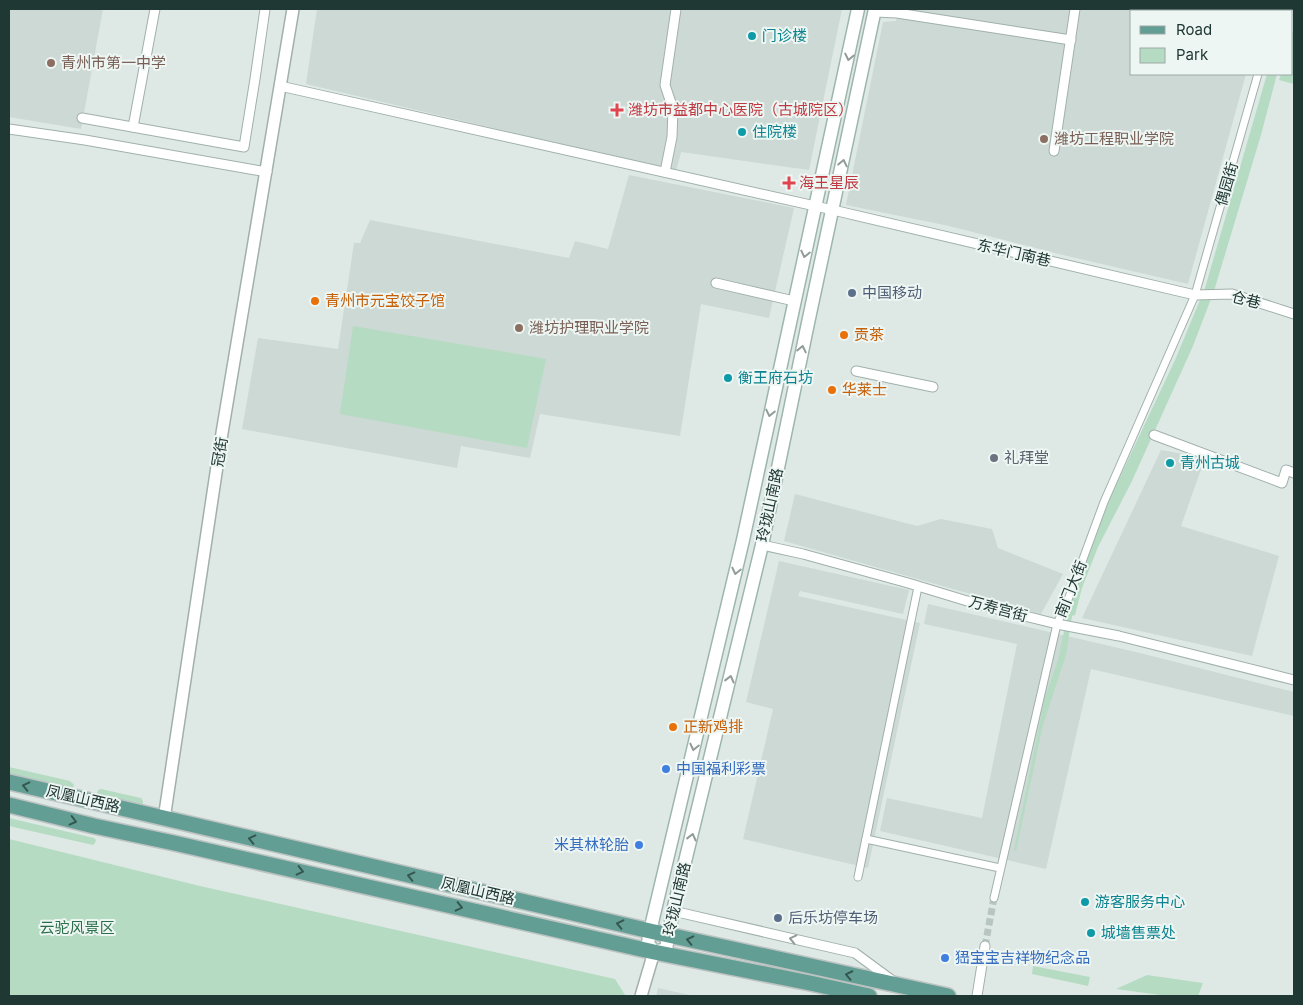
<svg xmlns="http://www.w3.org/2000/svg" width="1303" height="1005" font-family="Inter,'Noto Sans SC',sans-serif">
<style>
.built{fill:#ccd9d4}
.green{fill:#b6dbc3}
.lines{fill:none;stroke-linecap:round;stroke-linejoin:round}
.pedestrian-tunnel{stroke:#b8c6c2;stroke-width:7;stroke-dasharray:7 3.5;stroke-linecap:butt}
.pedestrian-casing{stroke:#a1b0ac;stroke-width:9}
.minor-casing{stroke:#a1b0ac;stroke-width:11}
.tertiary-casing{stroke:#a1b0ac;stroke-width:14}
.secondary-casing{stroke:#9db5ae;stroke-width:15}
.primary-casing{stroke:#bcc3c2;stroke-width:18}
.pedestrian{stroke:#fff;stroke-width:7}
.minor{stroke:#fff;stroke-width:9}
.tertiary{stroke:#fff;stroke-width:11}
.secondary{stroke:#fff;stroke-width:12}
.primary{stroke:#639e94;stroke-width:15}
.oneway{stroke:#909c9a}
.oneway2{stroke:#345751}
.culture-dot{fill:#0f9aa8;stroke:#eef6f3;stroke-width:2}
.education-dot{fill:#8d6e63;stroke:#eef6f3;stroke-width:2}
.health-dot{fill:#e0444e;stroke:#eef6f3;stroke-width:2}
.service-dot{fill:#5c6f8a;stroke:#eef6f3;stroke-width:2}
.food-dot{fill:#e8710a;stroke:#eef6f3;stroke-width:2}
.worship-dot{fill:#6b7280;stroke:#eef6f3;stroke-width:2}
.shop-dot{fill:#3f7fe0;stroke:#eef6f3;stroke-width:2}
.labels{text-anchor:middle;stroke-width:4;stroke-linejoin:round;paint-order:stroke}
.culture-label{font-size:15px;fill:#0d838f;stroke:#eef6f3;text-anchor:start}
.education-label{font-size:15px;fill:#785e54;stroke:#eef6f3;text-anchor:start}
.health-label{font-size:15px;fill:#be3a42;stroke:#eef6f3;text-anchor:start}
.street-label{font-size:15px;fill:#203834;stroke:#eef6f3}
.service-label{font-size:15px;fill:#4e5e75;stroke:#eef6f3;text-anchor:start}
.food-label{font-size:15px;fill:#c56008;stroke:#eef6f3;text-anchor:start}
.worship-label{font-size:15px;fill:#5b616d;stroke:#eef6f3;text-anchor:start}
.shop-label{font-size:15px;fill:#366cbe;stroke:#eef6f3;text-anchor:start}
.park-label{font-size:15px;fill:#2b6e4a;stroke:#eef6f3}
</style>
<rect width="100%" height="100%" fill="#dee9e5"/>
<g class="built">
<polygon points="9,9 103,9 81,129 9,117"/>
<polygon points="317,9 842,9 809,170 681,152 676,171 306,84"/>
<polygon points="898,9 1264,9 1263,11 1132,11 1132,74 1246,74 1188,284 1063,255 949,226 846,205 883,22 896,21"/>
<polygon points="629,175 794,208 769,318 701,304 680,436 540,414 530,458 461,446 457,468 242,429 258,338 338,349 354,243 360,243 370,220 569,258 575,241 608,249"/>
<polygon points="853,209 1186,288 1181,297 850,220"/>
<polygon points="1161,450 1205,458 1181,526 1279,556 1252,656 1082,618"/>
<polygon points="795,494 917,526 941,519 992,529 998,548 1063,574 1041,614 784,541"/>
<polygon points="779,561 909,590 903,614 800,591 798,596 920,623 868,868 743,839 773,709 746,702"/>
<polygon points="928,604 1140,653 1294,692 1294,716 1091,669 1046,869 880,831 887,798 982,818 1017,644 924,624"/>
<polygon points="658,988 694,996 656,996"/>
</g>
<g class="green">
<polygon points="1294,25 1294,84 1279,80 1281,74 1292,74 1292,34"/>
<polygon points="1267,74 1277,74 1261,135 1214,291 1193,346 1132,481 1098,547 1082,588 1075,615 1072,616 1066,655 1043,725 1016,851 1014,850 1045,697 1058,660 1069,607 1111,496 1175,360 1205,288"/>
<polygon points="353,326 546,359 527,448 340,414"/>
<polygon points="9,767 70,781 74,785 73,789 69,790 9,776"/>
<polygon points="101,789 141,798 143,801 143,804 140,806 99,796 97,794 98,790"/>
<polygon points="9,818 94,838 96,840 95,843 93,845 9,826"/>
<polygon points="9,839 200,886 615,979 625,995 624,996 9,996"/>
<polygon points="1033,966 1090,977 1088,986 1032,974"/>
<polygon points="1147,975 1203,983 1198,996 1168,996 1116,989"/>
</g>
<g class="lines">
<polyline class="pedestrian-tunnel" points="985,946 994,898"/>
<defs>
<g id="pedestrian">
<polyline points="1276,11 1277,9"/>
<polyline points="866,839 1000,868"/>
<polyline points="858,877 918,587"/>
<polyline points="994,898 1057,624 1069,597 1104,502 1195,295 1258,74"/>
</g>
<g id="minor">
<polyline points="875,12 897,13 1071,40"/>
<polyline points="280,86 833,210 1195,295 1232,294 1294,314"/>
<polyline points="82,118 244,147 255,79 265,9"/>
<polyline points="133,127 155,9"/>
<polyline points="9,129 85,140 267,172"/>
<polyline points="1054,151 1075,9"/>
<polyline points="665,172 672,137 673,109 665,85 676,9"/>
<polyline points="716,283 794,301"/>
<polyline points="856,371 933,387"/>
<polyline points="1154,435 1282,483 1286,470 1294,473"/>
<polyline points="762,545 803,554 908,583 977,604 1057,624 1119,636 1294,680"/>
<polyline points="673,911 855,953 893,981"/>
<polyline points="977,996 985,946"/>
</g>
<g id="tertiary">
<polyline points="164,819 222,433 293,9"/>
<polyline points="641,996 654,952"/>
</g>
<polyline id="secondary" points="858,9 743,540 650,931 648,943 654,952 666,949 673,911 762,545 808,323 875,9"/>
<g id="primary">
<polyline points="9,782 650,931 948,996"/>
<polyline points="9,805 94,826 174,843 654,952 810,983 869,996"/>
</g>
</defs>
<use href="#pedestrian" class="pedestrian-casing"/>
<use href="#minor" class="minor-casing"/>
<use href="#tertiary" class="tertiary-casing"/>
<use href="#secondary" class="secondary-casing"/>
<use href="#primary" class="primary-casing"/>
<use href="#pedestrian" class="pedestrian"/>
<use href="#minor" class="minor"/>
<use href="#tertiary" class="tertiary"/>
<use href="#secondary" class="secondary"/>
<use href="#primary" class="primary"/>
</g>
<defs><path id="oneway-chevron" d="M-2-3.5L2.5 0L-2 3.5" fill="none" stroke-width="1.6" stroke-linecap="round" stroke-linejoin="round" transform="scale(1.25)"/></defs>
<g class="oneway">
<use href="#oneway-chevron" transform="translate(849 57) rotate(102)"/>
<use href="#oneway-chevron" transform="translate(843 163) rotate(-78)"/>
<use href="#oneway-chevron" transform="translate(805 254) rotate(103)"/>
<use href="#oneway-chevron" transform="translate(802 349) rotate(-78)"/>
<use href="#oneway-chevron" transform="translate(770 413) rotate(102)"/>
<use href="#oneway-chevron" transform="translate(736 571) rotate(103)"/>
<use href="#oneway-chevron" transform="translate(730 679) rotate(-76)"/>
<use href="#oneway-chevron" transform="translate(694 747) rotate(103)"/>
<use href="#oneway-chevron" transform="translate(692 837) rotate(-76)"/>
<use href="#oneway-chevron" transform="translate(793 939) rotate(-167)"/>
</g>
<g class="oneway2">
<use href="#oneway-chevron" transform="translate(26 786) rotate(-167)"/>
<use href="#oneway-chevron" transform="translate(73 821) rotate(14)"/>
<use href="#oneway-chevron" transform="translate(252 839) rotate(-167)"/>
<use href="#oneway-chevron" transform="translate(300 871) rotate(13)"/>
<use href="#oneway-chevron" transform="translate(411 876) rotate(-167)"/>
<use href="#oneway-chevron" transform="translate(459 907) rotate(13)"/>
<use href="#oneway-chevron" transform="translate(620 924) rotate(-167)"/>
<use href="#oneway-chevron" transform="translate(690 940) rotate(-167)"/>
<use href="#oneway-chevron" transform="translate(849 975) rotate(-168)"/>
</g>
<g class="culture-dot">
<circle cx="752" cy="36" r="5"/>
<circle cx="742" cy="132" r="5"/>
<circle cx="728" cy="378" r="5"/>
<circle cx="1170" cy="463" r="5"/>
<circle cx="1085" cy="902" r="5"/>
<circle cx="1091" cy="933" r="5"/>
</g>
<g class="education-dot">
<circle cx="51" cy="63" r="5"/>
<circle cx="1044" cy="139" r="5"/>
<circle cx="519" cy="328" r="5"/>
</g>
<g class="health-dot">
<path d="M614.5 102.5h5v5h5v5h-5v5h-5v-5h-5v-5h5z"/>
<path d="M786.5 175.5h5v5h5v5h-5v5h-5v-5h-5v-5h5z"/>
</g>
<g class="service-dot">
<circle cx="852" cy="293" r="5"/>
<circle cx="778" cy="918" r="5"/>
</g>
<g class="food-dot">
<circle cx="315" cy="301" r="5"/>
<circle cx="844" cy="335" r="5"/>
<circle cx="832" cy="390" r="5"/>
<circle cx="673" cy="727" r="5"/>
</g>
<circle class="worship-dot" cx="994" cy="458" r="5"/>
<g class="shop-dot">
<circle cx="666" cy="769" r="5"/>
<circle cx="639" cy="845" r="5"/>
<circle cx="945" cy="958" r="5"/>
</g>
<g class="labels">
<g class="culture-label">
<text x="762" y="41">门诊楼</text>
<text x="752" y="137">住院楼</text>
<text x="738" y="383">衡王府石坊</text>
<text x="1180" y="468">青州古城</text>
<text x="1095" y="907">游客服务中心</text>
<text x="1101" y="938">城墙售票处</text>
</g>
<g class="education-label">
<text x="61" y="68">青州市第一中学</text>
<text x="1054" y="144">潍坊工程职业学院</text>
<text x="529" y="333">潍坊护理职业学院</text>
</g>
<g class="health-label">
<text x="628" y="115">潍坊市益都中心医院（古城院区）</text>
<text x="799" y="188">海王星辰</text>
</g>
<g class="street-label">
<text transform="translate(1227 184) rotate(-74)" y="5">偶园街</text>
<text transform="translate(1014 253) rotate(13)" y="5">东华门南巷</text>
<text transform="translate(1246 300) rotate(14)" y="5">仓巷</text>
<text transform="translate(220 452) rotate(-81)" y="5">冠街</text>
<text transform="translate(770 505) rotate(-78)" y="5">玲珑山南路</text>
<text transform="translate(1071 589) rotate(-68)" y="5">南门大街</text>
<text transform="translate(998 609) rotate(15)" y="5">万寿宫街</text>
<text transform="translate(83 799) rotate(13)" y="5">凤凰山西路</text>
<text transform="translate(478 891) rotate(13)" y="5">凤凰山西路</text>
<text transform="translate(677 899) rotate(-77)" y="5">玲珑山南路</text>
</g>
<g class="service-label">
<text x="862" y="298">中国移动</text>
<text x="788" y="923">后乐坊停车场</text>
</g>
<g class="food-label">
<text x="325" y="306">青州市元宝饺子馆</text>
<text x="854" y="340">贡茶</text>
<text x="842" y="395">华莱士</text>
<text x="683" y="732">正新鸡排</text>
</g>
<g class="worship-label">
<text x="1004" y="463">礼拜堂</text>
</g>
<g class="shop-label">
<text x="676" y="774">中国福利彩票</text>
<text x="629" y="850" text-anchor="end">米其林轮胎</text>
<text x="955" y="963">峱宝宝吉祥物纪念品</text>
</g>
<g class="park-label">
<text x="77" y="933">云驼风景区</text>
</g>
</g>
<rect width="1303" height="1005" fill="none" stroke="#203834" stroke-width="20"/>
<rect x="1130" y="10" width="162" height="65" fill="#eef6f3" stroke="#9caaa7"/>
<rect x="1140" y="26" width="25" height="8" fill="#639e94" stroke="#9caaa7"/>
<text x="1176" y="35" font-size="15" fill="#203834">Road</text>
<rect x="1140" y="48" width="25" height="15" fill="#b6dbc3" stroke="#9caaa7"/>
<text x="1176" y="60" font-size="15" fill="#203834">Park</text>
</svg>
